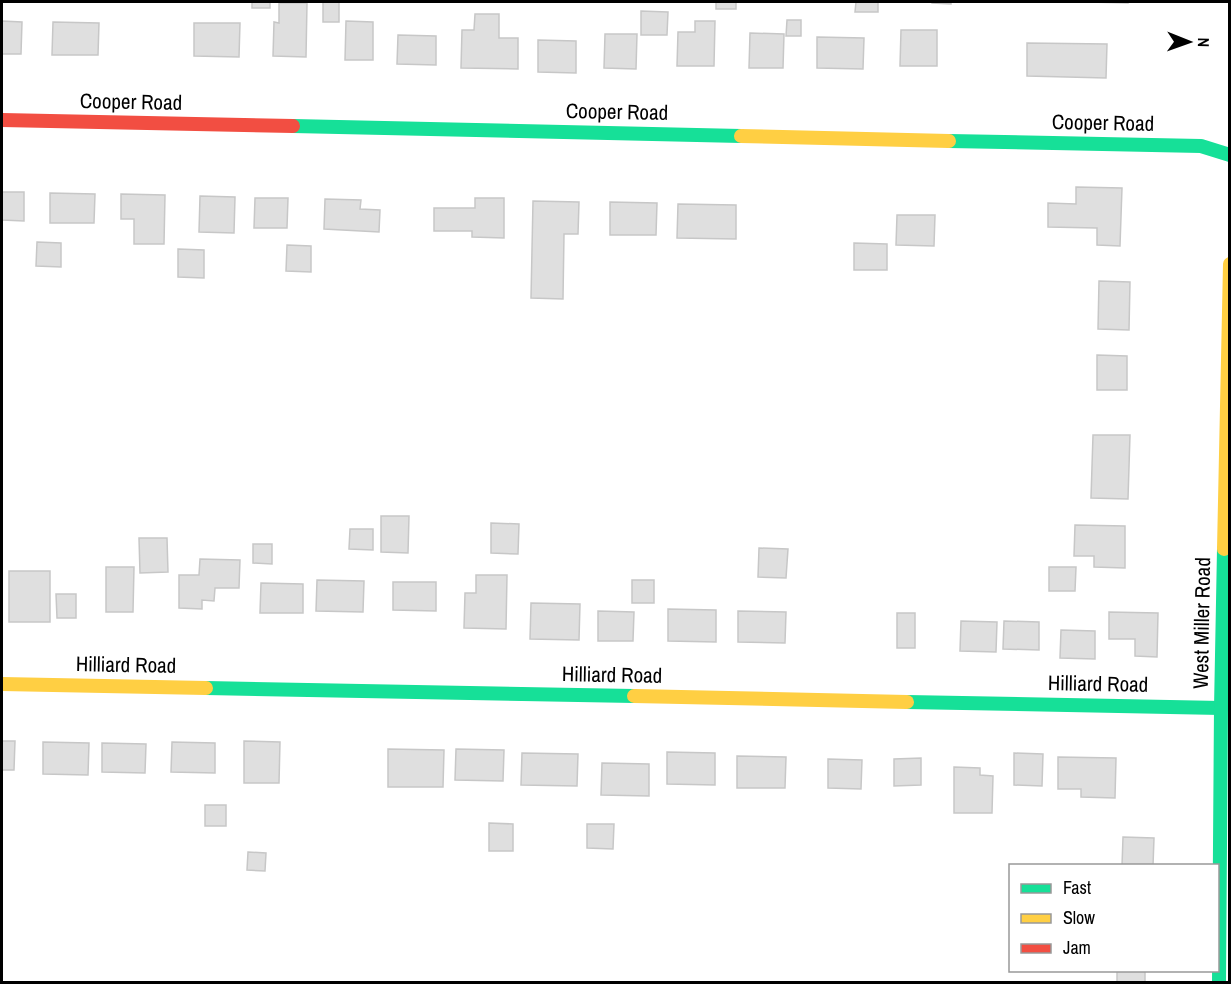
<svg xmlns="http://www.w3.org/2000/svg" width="1231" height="984" font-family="'Archivo Narrow',sans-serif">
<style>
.building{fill:#dfdfdf;stroke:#c7c7c7;stroke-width:1.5}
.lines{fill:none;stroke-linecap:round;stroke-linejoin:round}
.fast{stroke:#16e098;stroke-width:14}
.slow{stroke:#ffcf43;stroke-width:14}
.jam{stroke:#f24e42;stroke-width:14}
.labels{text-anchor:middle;stroke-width:4.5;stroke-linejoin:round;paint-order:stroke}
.street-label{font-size:21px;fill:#000;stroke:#fff}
</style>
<rect width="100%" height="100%" fill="#fff"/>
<g class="building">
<rect x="252" y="2" width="18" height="6"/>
<rect x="323" y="2" width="16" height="20"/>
<rect x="716" y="2" width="20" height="7"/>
<polygon points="856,2 878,2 878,12 855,12"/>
<polygon points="932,2 951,2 951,4 932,3"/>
<polygon points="1088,2 1128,2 1128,3"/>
<polygon points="279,3 307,3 306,57 273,56 274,22 279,23"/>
<polygon points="641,11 668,12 667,35 641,35"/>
<polygon points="475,14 499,14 499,38 518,38 518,69 461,68 462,30 474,30"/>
<polygon points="787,20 801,20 801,36 786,36"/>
<polygon points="2,21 22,22 21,54 2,54"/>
<polygon points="346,21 373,22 373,60 345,60"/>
<polygon points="695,21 715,21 714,66 677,66 678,32 695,32"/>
<polygon points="53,22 99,23 98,55 52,55"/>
<polygon points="194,23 240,23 239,57 194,56"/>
<polygon points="901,30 937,30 937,66 900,66"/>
<polygon points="750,33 784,34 783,68 749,68"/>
<polygon points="605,34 637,34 636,69 604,68"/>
<polygon points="398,35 436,36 436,65 397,64"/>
<polygon points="817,37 864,38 863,69 817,68"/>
<polygon points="538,40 576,41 576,73 538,72"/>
<polygon points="1027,43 1107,44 1106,78 1027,76"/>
<polygon points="1076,187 1122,188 1120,246 1097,245 1097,228 1048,227 1048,203 1076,204"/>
<polygon points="2,192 24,192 24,221 2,220"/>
<polygon points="50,193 95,194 94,223 50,223"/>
<polygon points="121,194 165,195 164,244 134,244 134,219 121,219"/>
<polygon points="200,196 235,197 234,233 199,232"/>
<polygon points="255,198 288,198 287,228 254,228"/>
<polygon points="475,198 504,198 504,238 472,237 472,231 434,231 434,208 475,208"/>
<polygon points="325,199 361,200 360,209 380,210 379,232 324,229"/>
<polygon points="533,201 579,202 578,234 564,234 563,299 531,298"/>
<polygon points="610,202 657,203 656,235 610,235"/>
<polygon points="678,204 736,205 736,239 677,238"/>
<polygon points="897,215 935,215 934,246 896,245"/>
<polygon points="37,242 61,243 61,267 36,266"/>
<polygon points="854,243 887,244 887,270 854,270"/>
<polygon points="287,245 311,246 311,272 286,271"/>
<polygon points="178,249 204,250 204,278 178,277"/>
<polygon points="1099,281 1130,282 1129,330 1098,329"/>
<polygon points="1097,355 1127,356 1127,390 1097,390"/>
<polygon points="1093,435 1130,435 1128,499 1091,498"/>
<polygon points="381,516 409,516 408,553 381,552"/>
<polygon points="491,523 519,524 518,554 491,553"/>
<polygon points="1075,525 1125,526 1125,568 1094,567 1094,556 1074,556"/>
<polygon points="350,529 373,529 373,550 349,549"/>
<polygon points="139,538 167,538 168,572 140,573"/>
<polygon points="253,544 272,544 272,564 253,563"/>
<polygon points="759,548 788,549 786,578 758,577"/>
<polygon points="200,559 240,560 239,588 215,588 214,601 202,600 202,609 179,608 179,575 199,575"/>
<polygon points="106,567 134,567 133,612 106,612"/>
<polygon points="1049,567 1076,567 1075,591 1049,591"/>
<rect x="9" y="571" width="41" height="51"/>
<polygon points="476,575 507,575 506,629 464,628 465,593 476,593"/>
<polygon points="317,580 364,581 363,612 316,611"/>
<rect x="632" y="580" width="22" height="23"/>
<polygon points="393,582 436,582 436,611 393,610"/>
<polygon points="261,583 303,584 303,613 260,613"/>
<polygon points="56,594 76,594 76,618 57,618"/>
<polygon points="531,603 580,604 579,640 530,639"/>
<polygon points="668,609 716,610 716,642 668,641"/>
<polygon points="598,611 634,612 633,641 598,641"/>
<polygon points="738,611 786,612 785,643 738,642"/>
<polygon points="1109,612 1158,613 1157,657 1135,656 1135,639 1109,639"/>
<rect x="897" y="613" width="18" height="35"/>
<polygon points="961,621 997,622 996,652 960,651"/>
<polygon points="1004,621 1039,622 1039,650 1003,649"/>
<polygon points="1061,630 1095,631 1095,659 1060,658"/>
<polygon points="2,741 15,741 14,770 2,770"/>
<polygon points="244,741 280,742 279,783 244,783"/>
<polygon points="43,742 89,743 88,775 43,774"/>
<polygon points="172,742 215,743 215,773 171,772"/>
<polygon points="102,743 146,744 145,773 102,772"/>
<polygon points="388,749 444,750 443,787 388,787"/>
<polygon points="456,749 504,750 503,781 455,780"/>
<polygon points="667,752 715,753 715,785 667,784"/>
<polygon points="522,753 578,754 577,786 521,785"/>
<polygon points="1014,753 1043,754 1042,786 1014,785"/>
<polygon points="737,756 786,757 785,788 737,788"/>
<polygon points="1058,757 1116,758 1115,798 1081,797 1081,789 1058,789"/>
<polygon points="921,758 921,785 894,786 894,759"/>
<polygon points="828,759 862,760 861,789 828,788"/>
<polygon points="602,763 649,764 649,796 601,795"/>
<polygon points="954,767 980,768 980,775 993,776 992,813 954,813"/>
<rect x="205" y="805" width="21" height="21"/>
<polygon points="489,823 513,824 513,851 489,851"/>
<polygon points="587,824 614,824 613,849 587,848"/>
<polygon points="1123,837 1154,838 1153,866 1122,866"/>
<polygon points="248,852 266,853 265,871 247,870"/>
<rect x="1117" y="970" width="28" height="12"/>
</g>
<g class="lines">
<g class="fast">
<polyline points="293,126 741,136"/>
<polyline points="949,141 1201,146 1230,155"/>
<polyline points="206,688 634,696"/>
<polyline points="907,702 1221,708"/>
<polyline points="1219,982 1221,708 1224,549"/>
</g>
<g class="slow">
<polyline points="741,136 949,141"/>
<polyline points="1224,549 1230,264"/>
<polyline points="2,684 206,688"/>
<polyline points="634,696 907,702"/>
</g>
<polyline class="jam" points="2,120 293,126"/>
</g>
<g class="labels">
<g class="street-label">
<text transform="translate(131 102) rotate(1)" y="7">Cooper Road</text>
<text transform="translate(617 112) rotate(1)" y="7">Cooper Road</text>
<text transform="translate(1103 123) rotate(1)" y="7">Cooper Road</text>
<text transform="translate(1202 623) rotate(-89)" y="7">West Miller Road</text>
<text transform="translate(126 665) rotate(1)" y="7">Hilliard Road</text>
<text transform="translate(612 675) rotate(1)" y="7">Hilliard Road</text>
<text transform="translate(1098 684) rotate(1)" y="7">Hilliard Road</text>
</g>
</g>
<rect width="1231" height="984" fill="none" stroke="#000000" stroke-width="6"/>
<rect x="1009" y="864" width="210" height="108" fill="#ffffff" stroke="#999999" stroke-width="1.5"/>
<rect x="1021" y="884" width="30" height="9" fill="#16e098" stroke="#999999" stroke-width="1.5"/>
<text x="1063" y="894" font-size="18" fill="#000000">Fast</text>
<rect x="1021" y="914" width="30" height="9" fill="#ffcf43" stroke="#999999" stroke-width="1.5"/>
<text x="1063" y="924" font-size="18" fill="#000000">Slow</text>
<rect x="1021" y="944" width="30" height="9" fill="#f24e42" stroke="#999999" stroke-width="1.5"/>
<text x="1063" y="954" font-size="18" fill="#000000">Jam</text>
<g transform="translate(1189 42) rotate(91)" stroke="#ffffff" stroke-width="4.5" paint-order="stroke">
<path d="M0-4.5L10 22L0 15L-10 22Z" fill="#000000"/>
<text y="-9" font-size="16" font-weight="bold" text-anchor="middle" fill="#000000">N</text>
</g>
</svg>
